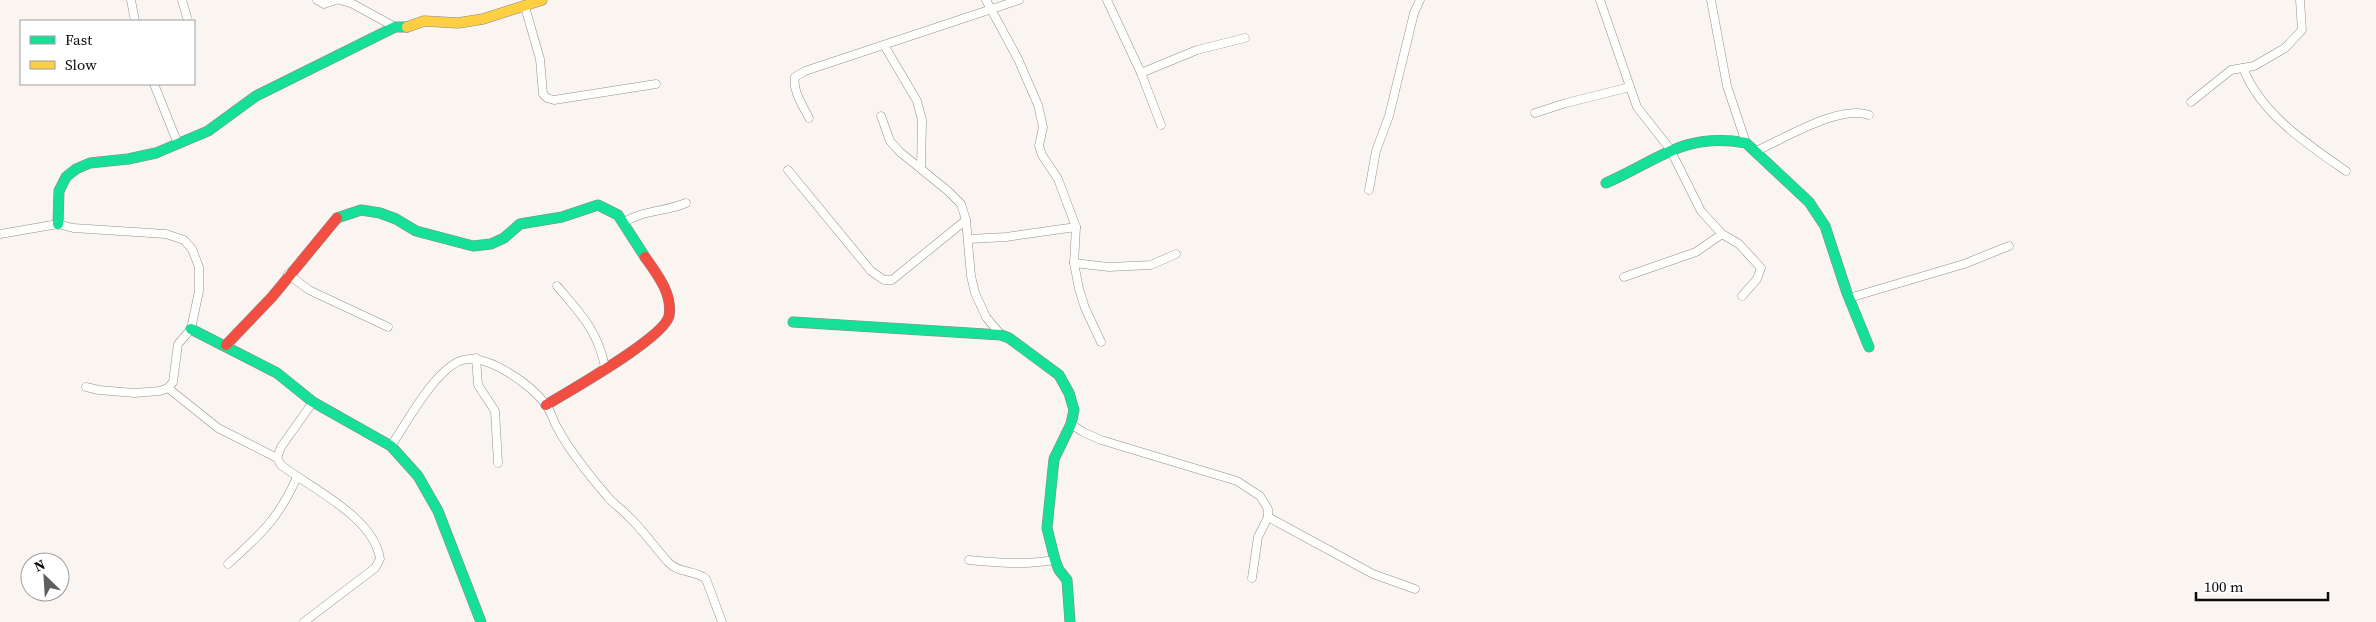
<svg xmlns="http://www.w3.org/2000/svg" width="2376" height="622" font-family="'Source Serif 4',serif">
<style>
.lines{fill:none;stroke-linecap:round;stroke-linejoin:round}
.street-casing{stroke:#93918f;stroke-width:9}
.fast-casing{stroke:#8a8885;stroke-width:11}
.slow-casing{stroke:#8a8885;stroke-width:11}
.jam-casing{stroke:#8a8885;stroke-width:11}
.street{stroke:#fefefd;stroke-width:8}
.fast{stroke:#16e098;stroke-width:10}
.slow{stroke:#ffcf43;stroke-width:10}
.jam{stroke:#f24e42;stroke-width:10}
</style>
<rect width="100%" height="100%" fill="#faf5f0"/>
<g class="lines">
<defs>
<g id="street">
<polyline points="131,0 135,21"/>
<polyline points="182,0 187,17"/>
<polyline points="317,0 324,4 336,0"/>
<polyline points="340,0 353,4 395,27"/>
<polyline points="986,0 1018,59 1038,105 1043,127 1039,146 1042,155 1058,179 1076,227 1074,263 1079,289 1085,308 1101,342"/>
<polyline points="1107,0 1141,73 1161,125"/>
<polyline points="1600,0 1637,107 1670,149 1701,211 1722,234 1739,244 1761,268 1757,279 1742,296"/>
<polyline points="1711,0 1727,86 1746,143"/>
<polyline points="525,7 540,59 543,94 547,98 554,100 656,84"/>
<polyline points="884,45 917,101 922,120 921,168"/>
<path d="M2243 68C2261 114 2307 144 2346 171"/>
<polyline points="1141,73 1197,50 1245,38"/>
<polyline points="154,84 178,144"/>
<polyline points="2191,102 2231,70 2254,66 2285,48 2302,30 2300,0"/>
<polyline points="1535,113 1566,103 1630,87"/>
<polyline points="881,116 890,141 900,152 948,191 961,204 966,220 971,276 975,293 986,317 1001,335"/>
<path d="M809 118C803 106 792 90 795 77L805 71 1019 0"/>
<path d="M1756 151C1784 139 1840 104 1869 115"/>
<polyline points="788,170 871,271 884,280 892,280 966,220"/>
<polyline points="1369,190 1376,151 1389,116 1414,13 1420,0"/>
<path d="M623 223C642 210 665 212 686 203"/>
<polyline points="0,234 58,224 73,228 166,234 184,240 192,249 199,267 199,291 191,329 178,344 173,382 168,388 160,391 134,393 99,390 86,387"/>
<polyline points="969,239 1006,237 1076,227"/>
<polyline points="1074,263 1109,267 1151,265 1176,254"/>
<polyline points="288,274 309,290 388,327"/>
<polyline points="1624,277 1696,252 1722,234"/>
<path d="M557 286C580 313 598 331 605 367"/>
<polyline points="1849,298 1964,264 2009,246"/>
<polyline points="476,358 478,385 495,411 498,463"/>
<polyline points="168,388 218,428 277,458"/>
<polyline points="1071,424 1083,432 1101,440 1237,481 1260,496 1268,509 1268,517 1258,537 1252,578"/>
<path d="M391 446C406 424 436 367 463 360 487 353 532 385 546 405 551 411 553 421 558 429 571 453 589 475 607 496 613 504 622 509 629 517 644 531 655 548 669 563 680 574 696 570 706 579L722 622"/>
<polyline points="1268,517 1373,574 1415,589"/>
<path d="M969 560C999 563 1025 565 1055 560"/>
<path d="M228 564C261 534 279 518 297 477"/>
<path d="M304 622 375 568 380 559C374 517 312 489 281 465L277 458 281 447 313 402"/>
</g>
<g id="fast">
<path d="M1606 183C1659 160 1683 132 1746 143L1809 202 1825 226 1847 293 1869 347"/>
<polyline points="337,218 361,210 380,213 396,219 416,231 473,246 491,244 504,238 520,224 562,217 598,205 618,215 645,257"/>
<polyline points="58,224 59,191 66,177 76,169 90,163 128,159 156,153 208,131 256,96 395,27 407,27"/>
<polyline points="793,322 1001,335 1009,338 1059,375 1069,393 1074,410 1071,424 1054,459 1047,528 1055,560 1059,570 1067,580 1070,622"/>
<polyline points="191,329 277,373 313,402 391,446 418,476 438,511 481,622"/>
</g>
<polyline id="slow" points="407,27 424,21 458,23 483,19 542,0"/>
<g id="jam">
<polyline points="226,345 272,297 337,218"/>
<path d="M546 405C569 391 664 338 669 316 673 294 657 274 645 257"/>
</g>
</defs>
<use href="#street" class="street-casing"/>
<use href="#fast" class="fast-casing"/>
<use href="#slow" class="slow-casing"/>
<use href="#jam" class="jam-casing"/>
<use href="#street" class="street"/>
<use href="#fast" class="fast"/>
<use href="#slow" class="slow"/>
<use href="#jam" class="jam"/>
</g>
<rect x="20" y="20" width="175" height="65" fill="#ffffff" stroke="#9e9e9e"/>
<rect x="30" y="36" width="25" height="8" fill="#16e098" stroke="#9e9e9e"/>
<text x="65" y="45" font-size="15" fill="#0c0c0c">Fast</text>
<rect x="30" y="61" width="25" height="8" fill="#ffcf43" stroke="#9e9e9e"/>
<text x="65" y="70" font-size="15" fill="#0c0c0c">Slow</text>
<g transform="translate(45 577) rotate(335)"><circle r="24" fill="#ffffff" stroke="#9e9e9e"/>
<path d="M0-4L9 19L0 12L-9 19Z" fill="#5f5e5c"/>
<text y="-8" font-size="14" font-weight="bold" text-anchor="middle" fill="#0c0c0c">N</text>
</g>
<path d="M2196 592v8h132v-8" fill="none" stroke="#0c0c0c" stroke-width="2.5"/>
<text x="2204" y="592" font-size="15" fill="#0c0c0c" stroke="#ffffff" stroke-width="4" paint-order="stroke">100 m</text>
</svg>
